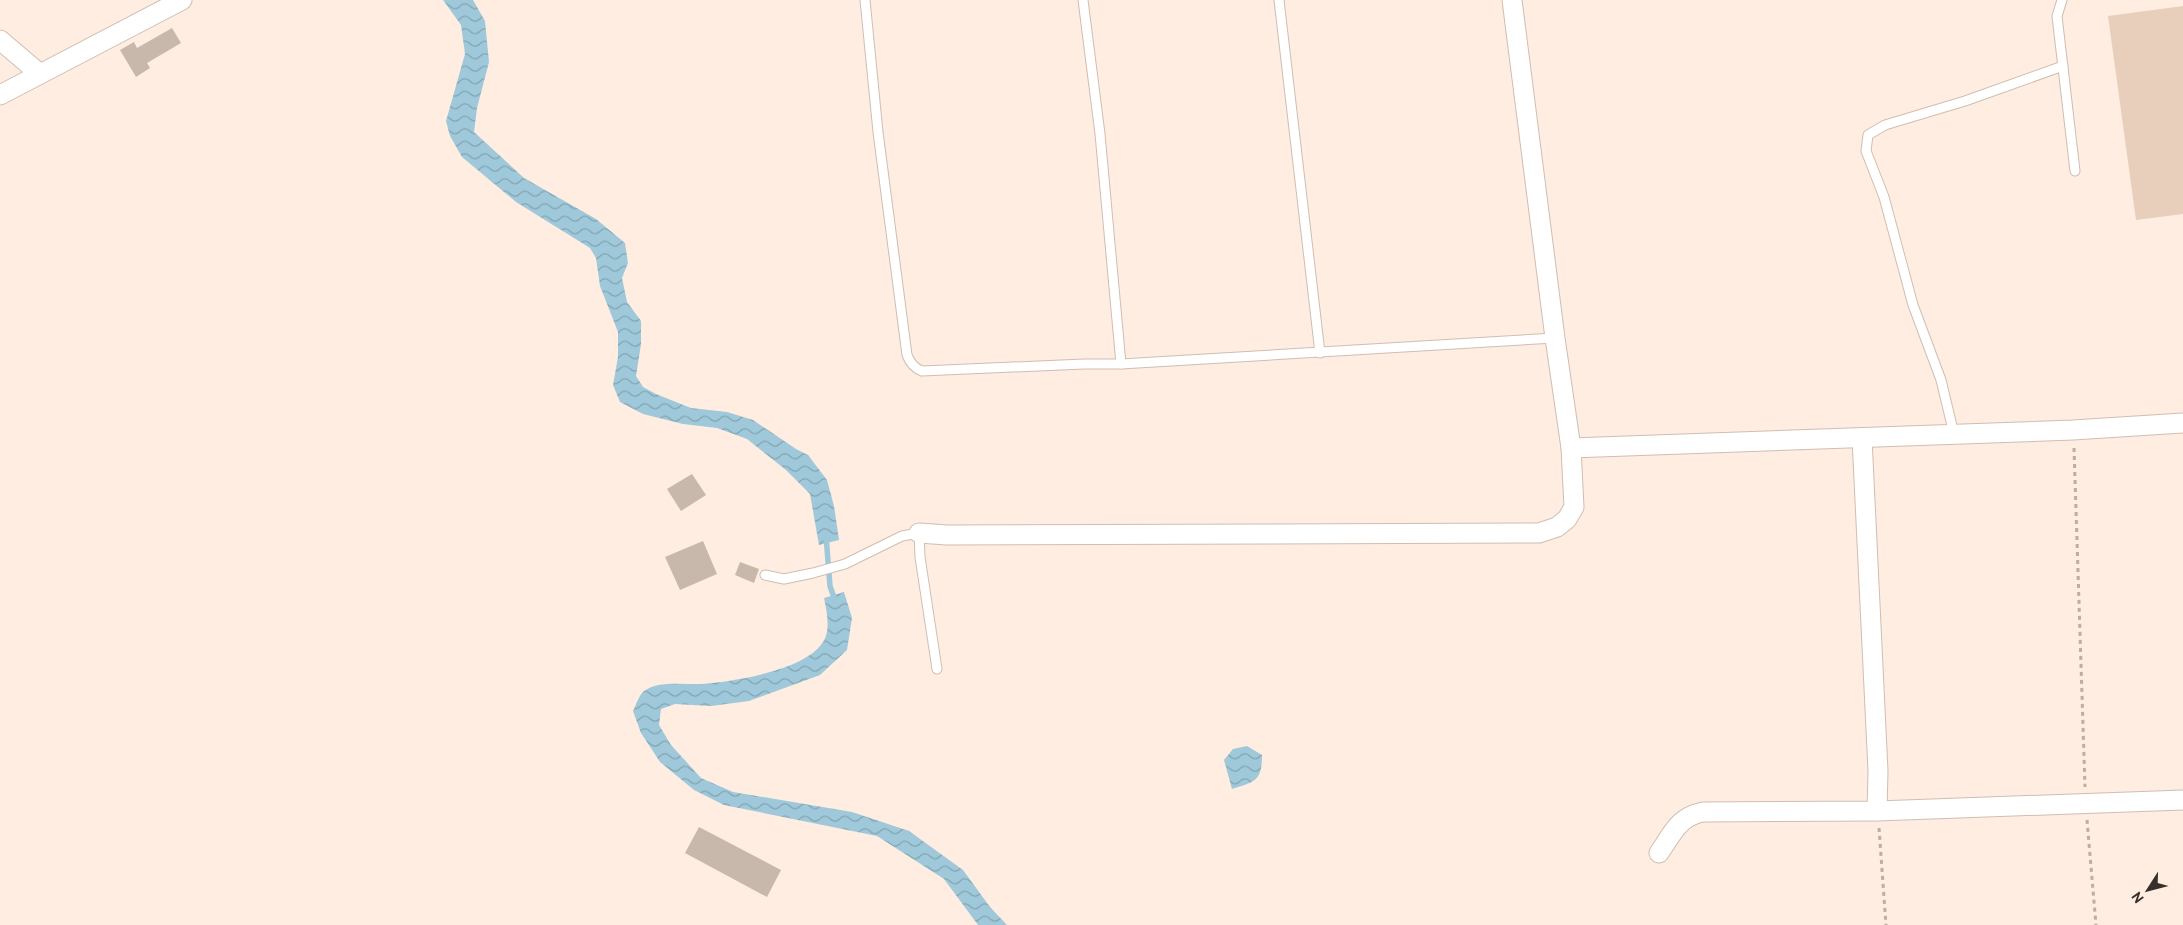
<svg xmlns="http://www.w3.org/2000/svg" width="2183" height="925" font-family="Overpass,sans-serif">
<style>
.garden{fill:#e8cfbc}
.water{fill:url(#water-waves)}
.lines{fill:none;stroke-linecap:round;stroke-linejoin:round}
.stream{stroke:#9fc9da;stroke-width:5.5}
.building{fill:#c8b8ab}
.service-casing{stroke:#cfbeb1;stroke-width:11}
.minor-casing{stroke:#cfbeb1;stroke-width:21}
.path{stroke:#bbaea3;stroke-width:3;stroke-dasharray:4 4;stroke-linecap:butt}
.service{stroke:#fff;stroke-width:9}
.minor{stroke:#fff;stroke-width:19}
</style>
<defs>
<pattern id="water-waves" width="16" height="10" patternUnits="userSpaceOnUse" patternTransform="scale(1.25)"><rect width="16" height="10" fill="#9fc9da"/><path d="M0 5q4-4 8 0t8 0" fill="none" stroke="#82a4b1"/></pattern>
</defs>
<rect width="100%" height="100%" fill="#feede0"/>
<polygon class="garden" points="2183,6 2183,214 2136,220 2108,16"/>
<g class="water">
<polygon points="443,0 473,0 485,21 489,62 477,108 474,132 524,178 596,219 625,243 628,263 622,278 627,302 641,321 641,344 636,376 643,387 656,394 691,408 727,412 753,420 796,449 808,455 827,480 834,506 839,540 819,545 810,494 786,470 747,439 717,428 683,424 643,414 620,402 613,385 618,357 618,332 600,286 596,258 590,248 516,202 462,157 450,136 446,121 465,54 461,25"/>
<path d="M844 592 852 618 847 650 820 675 749 701 711 706 675 704 661 709 659 725 671 745 701 778 733 792 852 812 909 831 963 870 990 907 1007 925H978L944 879 877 836 724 805 694 790 660 762 641 733 633 711C636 705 639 695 644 691 659 680 684 685 701 684 733 682 799 671 820 646 832 633 827 614 824 598Z"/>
<path d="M1247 746 1262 755C1262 781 1255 782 1232 789L1224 760 1233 749Z"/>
</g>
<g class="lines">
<polyline class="stream" points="826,536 830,586 836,603"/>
</g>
<g class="building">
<polygon points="172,28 181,43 147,63 150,68 136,77 120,50 134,42 137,48"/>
<polygon points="692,474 706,495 681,511 667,489"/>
<polygon points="703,541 717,574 680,590 665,557"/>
<polygon points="740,562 759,569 754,583 735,575"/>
<polygon points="699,827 781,870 767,897 685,853"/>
</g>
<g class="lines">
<defs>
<g id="service">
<path d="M865 0 878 132 907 355C910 363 914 368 922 371L1084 364H1121L1555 338"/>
<polyline points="1083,0 1100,134 1121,364"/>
<polyline points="1279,0 1320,353"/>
<polyline points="2062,0 2057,16 2075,171"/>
<polyline points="1954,434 1941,380 1913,305 1884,197 1866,151 1868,135 1885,125 1965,101 2063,66"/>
<polyline points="765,575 784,579 813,573 845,564 902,536 919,533 920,557 937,669"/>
</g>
<g id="minor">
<polyline points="0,40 40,74"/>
<polyline points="0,95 182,0"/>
<polyline points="1862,438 1878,771 1877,811"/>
<polyline points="1571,448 2073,430 2183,423"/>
<polyline points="919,533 947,535 1539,533 1557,527 1567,519 1574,507 1571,448 1555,338 1512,0"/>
<path d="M1659 853C1673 833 1678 817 1703 812L1877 811 2183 800"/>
</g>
</defs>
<use href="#service" class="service-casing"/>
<use href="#minor" class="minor-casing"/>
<g class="path">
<polyline points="2074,448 2085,787"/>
<polyline points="2087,820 2096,925"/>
<polyline points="1879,828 1886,925"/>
</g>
<use href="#service" class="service"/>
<use href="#minor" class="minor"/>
</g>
<g transform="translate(2148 890) rotate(234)" stroke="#feede0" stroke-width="4" paint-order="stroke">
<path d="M0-4L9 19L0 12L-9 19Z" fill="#37302b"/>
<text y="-8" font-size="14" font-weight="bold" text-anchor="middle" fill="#37302b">N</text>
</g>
</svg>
